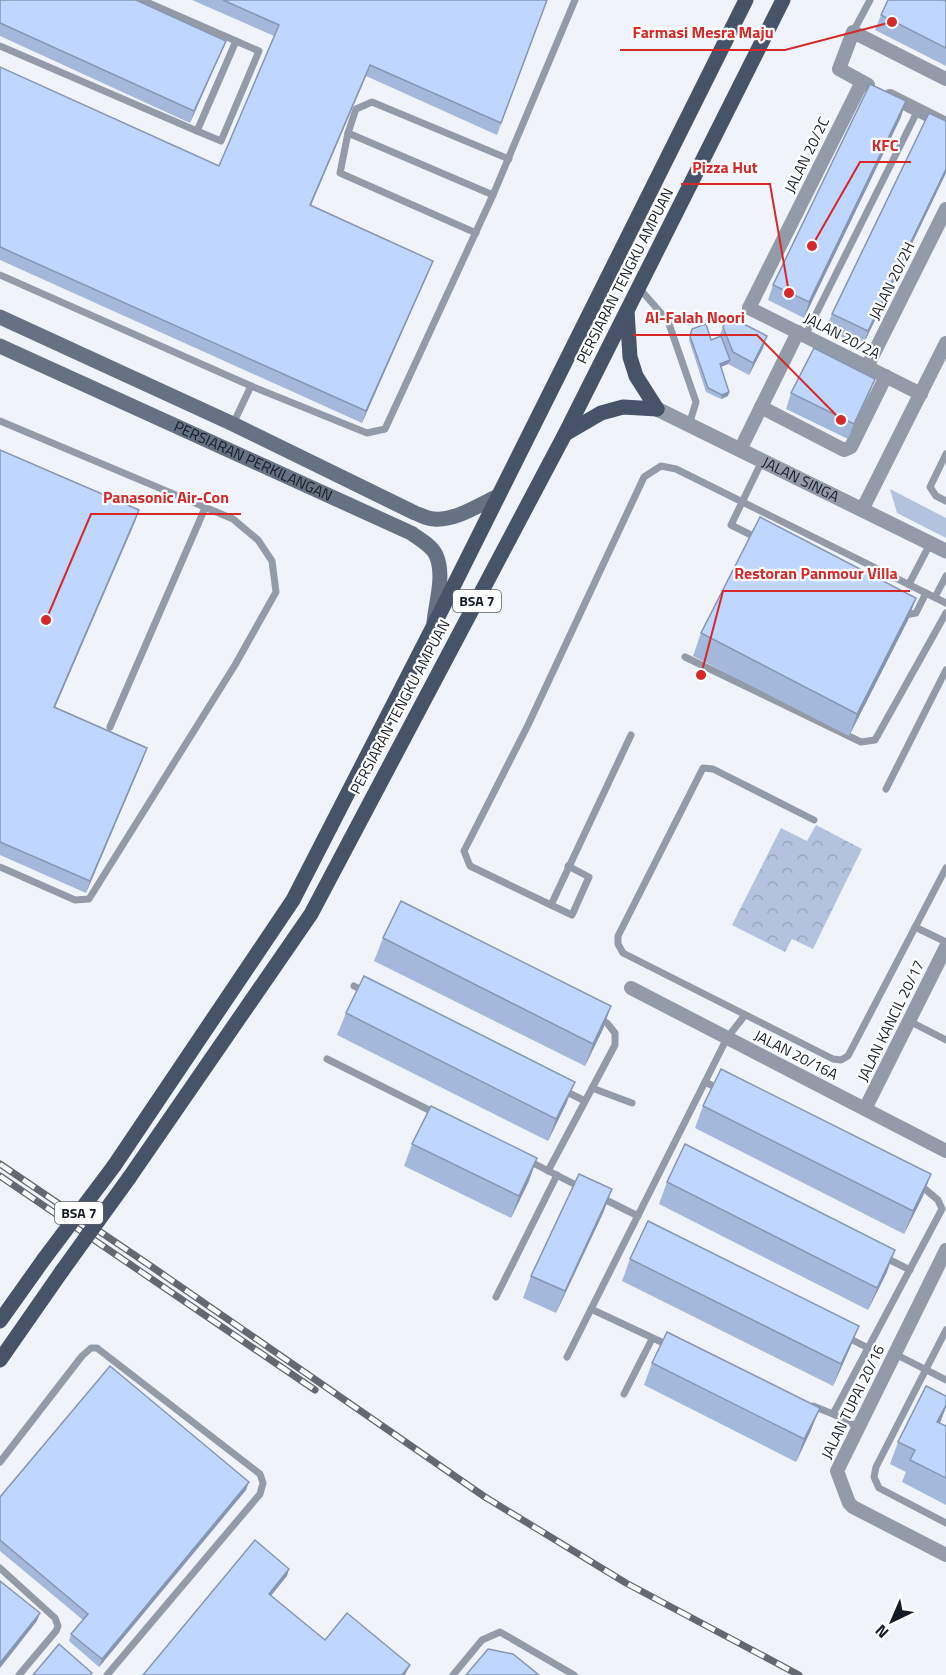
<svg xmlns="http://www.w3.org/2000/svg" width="946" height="1675" font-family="'Titillium Web',sans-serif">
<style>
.grass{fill:#b3c3df}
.park{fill:url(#park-crowns)}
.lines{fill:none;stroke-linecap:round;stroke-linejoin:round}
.service{stroke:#939ba8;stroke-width:7}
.minor{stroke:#939ba8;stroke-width:14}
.tertiary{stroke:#939ba8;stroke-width:15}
.secondary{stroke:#667183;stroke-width:15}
.primary{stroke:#475369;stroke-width:15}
.rail-casing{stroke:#636871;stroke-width:7}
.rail{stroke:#fff;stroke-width:4.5;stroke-dasharray:14;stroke-linecap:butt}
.primary-bridge{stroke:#475369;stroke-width:15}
.wall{fill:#a4b8db}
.shaded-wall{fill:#8696b2}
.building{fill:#bfd6ff;stroke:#8696b2;stroke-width:1.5}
.labels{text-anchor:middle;stroke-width:4.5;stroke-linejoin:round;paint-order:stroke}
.shield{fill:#fff;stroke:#5b5f67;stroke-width:1.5}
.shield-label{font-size:14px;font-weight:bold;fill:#151b26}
.street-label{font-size:15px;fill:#151b26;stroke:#fff}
.leader{fill:none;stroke:#d62828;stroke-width:2}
.callout-dot{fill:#d62828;stroke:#fff;stroke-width:2}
.callout-label{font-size:16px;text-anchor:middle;font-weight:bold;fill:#d62828;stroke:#fff;stroke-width:4.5;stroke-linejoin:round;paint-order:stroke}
</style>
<defs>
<pattern id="park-crowns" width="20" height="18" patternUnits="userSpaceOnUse" patternTransform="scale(1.5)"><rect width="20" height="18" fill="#b3c3df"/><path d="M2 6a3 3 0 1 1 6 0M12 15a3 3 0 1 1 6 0" fill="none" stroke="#99a7bf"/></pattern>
</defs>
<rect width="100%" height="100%" fill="#f0f4fa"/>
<polygon class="grass" points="890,489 946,518 946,538 897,513"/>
<polygon class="park" points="816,825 862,849 813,949 792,939 785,952 732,925 781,828 807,841"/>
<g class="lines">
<g class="service">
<polyline points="853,32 870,0"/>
<polyline points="0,46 197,131 236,41 142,0"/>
<polyline points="197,131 221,141 259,51 236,41"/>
<polyline points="348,133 493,195"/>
<polyline points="476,233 340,173 348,133 356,109 372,102 509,159"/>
<polyline points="0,275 251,386 367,433 385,429 493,195 575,0"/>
<polyline points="639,288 668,321 696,402 689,425"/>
<polyline points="805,336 918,110"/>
<polyline points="0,421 233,519 258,540 272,561 276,592 235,665 89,899 75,900 0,867"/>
<polyline points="233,424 251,386"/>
<polyline points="946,454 930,487 936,496 946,501"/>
<polyline points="759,539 731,525 762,461"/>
<polyline points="909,584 930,544"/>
<polyline points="935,597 946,576"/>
<polyline points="902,613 906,615 916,613 926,593"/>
<polyline points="685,657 861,742 875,740 946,613"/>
<polyline points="110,727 205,508"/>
<polyline points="631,735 551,905 470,866 464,851 528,725 644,477 661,466 676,469 946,603"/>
<polyline points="886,789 946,670"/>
<polyline points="814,820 713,769 703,768 618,936 618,944 623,953 833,1059 841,1060 848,1056 946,868"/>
<polyline points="551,905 572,915 589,877 568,866"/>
<polyline points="915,927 946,942"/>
<polyline points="354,986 365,992"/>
<polyline points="909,1021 946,1040"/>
<polyline points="327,1059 435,1113"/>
<polyline points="705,1082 719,1089"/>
<polyline points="592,1088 632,1103"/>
<polyline points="563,1090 585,1101"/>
<polyline points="527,1160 582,1188"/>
<polyline points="548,1171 615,1045 615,1033 607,1023 598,1018"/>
<polyline points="600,1197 638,1216"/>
<polyline points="882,1256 910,1270"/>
<polyline points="496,1297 557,1175"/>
<polyline points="591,1309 670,1346"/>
<polyline points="946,1330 876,1467 874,1477 879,1488 946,1523"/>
<polyline points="845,1336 868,1348"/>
<polyline points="895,1354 946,1380"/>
<polyline points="567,1357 727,1038 745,1015"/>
<polyline points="624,1394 652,1339"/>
<polyline points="813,1406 833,1414 942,1209 938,1200 919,1184"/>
<polyline points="833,1414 858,1427"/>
<polyline points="0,1462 82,1356 91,1348 97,1348 260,1474 263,1483 260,1494 107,1675"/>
<polyline points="0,1568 55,1618 58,1626 56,1631 19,1675"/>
<polyline points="453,1675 482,1640 500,1632 574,1675"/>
</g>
<g class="minor">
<polyline points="862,82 749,308 921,394"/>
<polyline points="868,85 839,69 853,32 946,79"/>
<polyline points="890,96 946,124"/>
<polyline points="867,367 946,209"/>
<polyline points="761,407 844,450 851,447 886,376"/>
<polyline points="740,450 798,332"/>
<polyline points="862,510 946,343"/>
<polyline points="631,988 946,1151"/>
<polyline points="865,1109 946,947"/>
<polyline points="946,1250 837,1471 849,1503 853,1507 946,1555"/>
</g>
<path class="tertiary" id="s1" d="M657 409 946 551"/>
<g class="secondary">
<path d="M0 317 233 424 415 513C421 515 428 519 434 519 455 521 479 505 498 496"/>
<path id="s2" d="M0 346 411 533C420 539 432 546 436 555 445 575 436 602 434 622"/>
</g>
<g class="primary">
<polyline points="627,311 630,357 636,376 657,409"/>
<polyline points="565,434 601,413 623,407 657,409"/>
<polyline points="114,1166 293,900 434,625 746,0"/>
<polyline points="129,1178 311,914 565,434 783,0"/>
<polyline points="0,1321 44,1259"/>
<polyline points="0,1360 62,1271"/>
</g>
<defs>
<g id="rail">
<polyline points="0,1164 158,1271 485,1497 626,1583 799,1675"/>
<polyline points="0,1176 315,1390"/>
</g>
</defs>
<use href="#rail" class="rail-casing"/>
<use href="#rail" class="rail"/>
<g class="primary-bridge">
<polyline points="44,1259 114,1166"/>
<polyline points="62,1271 129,1178"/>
</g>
</g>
<g class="wall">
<polygon points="0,0 221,52 190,123 0,36"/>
<polygon points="192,0 547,0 497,135 366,76 310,206 433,261 428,273 362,423 0,260 0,67 219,166 274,36"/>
<polygon points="946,1 946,66 875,30 881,15"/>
<polygon points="901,117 804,318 768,300 773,285"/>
<polygon points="946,121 946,173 862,347 826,329 832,314"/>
<polygon points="723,327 763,348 749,375 728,364 721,367 729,392 728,396 721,399 706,392 689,340 692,329 711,340 719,337"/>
<polygon points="791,393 869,394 848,439 786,409"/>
<polygon points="0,450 139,510 55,707 143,759 86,893 0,855"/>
<polygon points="916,598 908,620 849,736 693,656 701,633"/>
<polygon points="383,938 611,1006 603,1029 585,1066 374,961"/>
<polygon points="346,1013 575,1082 566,1104 548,1141 337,1035"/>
<polygon points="703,1106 931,1174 923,1196 904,1234 695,1128"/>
<polygon points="412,1144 529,1181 511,1218 404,1166"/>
<polygon points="667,1182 887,1272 868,1310 659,1204"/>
<polygon points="604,1211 556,1313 523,1298 531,1276"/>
<polygon points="630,1259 859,1326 850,1348 833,1386 622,1281"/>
<polygon points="652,1363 811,1430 796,1462 644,1385"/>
<polygon points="946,1396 946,1407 940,1423 946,1426 946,1505 902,1482 906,1472 890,1464 898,1442"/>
<polygon points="246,1490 99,1667 69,1641 71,1634 83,1620 0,1551 0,1497"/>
</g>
<g class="shaded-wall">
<polygon points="226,41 221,52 190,123 194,111"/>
<polygon points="370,65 366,76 306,217 310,205"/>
<polygon points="906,101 901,117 804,318 809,302"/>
<polygon points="946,169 946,173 862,347 868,331"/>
<polygon points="433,261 428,273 362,423 366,411"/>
<polygon points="767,336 763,348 749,375 753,363"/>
<polygon points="730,360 728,364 718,368 720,364"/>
<polygon points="875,379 869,394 848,439 854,424"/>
<polygon points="729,392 728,396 721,399 722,395"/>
<polygon points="139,510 135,522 50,719 54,707"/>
<polygon points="916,598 908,620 849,736 857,714"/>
<polygon points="147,748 143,759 86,893 90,881"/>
<polygon points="611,1006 603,1029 585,1066 593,1044"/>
<polygon points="575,1082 566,1104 548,1141 556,1119"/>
<polygon points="537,1158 529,1181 511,1218 519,1196"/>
<polygon points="931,1174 923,1196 904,1234 913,1211"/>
<polygon points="612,1189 604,1211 556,1313 565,1291"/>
<polygon points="895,1250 887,1272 868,1310 877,1288"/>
<polygon points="859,1326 850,1348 833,1386 841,1364"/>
<polygon points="946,1405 946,1407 941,1420 929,1444 937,1422"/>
<polygon points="820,1408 811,1430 796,1462 804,1439"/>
<polygon points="249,1482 246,1490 99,1667 102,1659"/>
<polygon points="289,1569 287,1576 266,1602 269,1594"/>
<polygon points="40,1613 37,1621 0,1668 0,1663"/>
<polygon points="410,1665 405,1675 402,1675"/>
</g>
<g class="building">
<polygon points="0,0 136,0 226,41 194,111 0,23"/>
<polygon points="223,0 547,0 501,123 370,65 310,205 433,261 366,411 0,247 0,67 219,166 279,25"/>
<polygon points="888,0 943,0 946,1 946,48 881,15"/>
<polygon points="870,84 906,101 809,302 773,285"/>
<polygon points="929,113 946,121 946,169 868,331 832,314"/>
<polygon points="728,316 767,336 753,363 733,352 723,327"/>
<polygon points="706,324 711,340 721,336 730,360 720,364 729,392 722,395 708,388 690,336 692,329"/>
<polygon points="814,348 875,379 854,424 791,393"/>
<polygon points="0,450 139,510 54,707 147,748 90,881 0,842"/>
<polygon points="760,517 916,598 857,714 701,633"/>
<polygon points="401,901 611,1006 593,1044 383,938"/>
<polygon points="364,976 575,1082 556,1119 346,1013"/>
<polygon points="721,1069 931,1174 913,1211 703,1106"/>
<polygon points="431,1106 537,1158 519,1196 412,1144"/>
<polygon points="685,1144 895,1250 877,1288 667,1182"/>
<polygon points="579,1174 612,1189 565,1291 531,1276"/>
<polygon points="648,1221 859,1326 841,1364 630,1259"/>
<polygon points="667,1332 820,1408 804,1439 652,1363"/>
<polygon points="110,1366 249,1482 102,1659 71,1634 88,1614 0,1540 0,1497"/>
<polygon points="926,1386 946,1396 946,1405 937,1422 946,1426 946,1478 910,1460 915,1450 898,1442"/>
<polygon points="255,1540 289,1569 269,1594 325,1640 347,1613 410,1665 402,1675 143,1675"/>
<polygon points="0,1581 40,1613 0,1663"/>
<polygon points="59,1644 92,1673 90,1675 33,1675"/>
<polygon points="488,1649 513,1654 539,1675 466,1675"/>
</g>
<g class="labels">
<g class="shield">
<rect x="453" y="590" width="48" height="22" rx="4.5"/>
<rect x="55" y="1202" width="48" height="22" rx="4.5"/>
</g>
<g class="shield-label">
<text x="477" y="606">BSA 7</text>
<text x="79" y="1218">BSA 7</text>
</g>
<g class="street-label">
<text transform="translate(807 155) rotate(-64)" y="5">JALAN 20/2C</text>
<text transform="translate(625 276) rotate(-63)" y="5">PERSIARAN TENGKU AMPUAN</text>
<text transform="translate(892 281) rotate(-64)" y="5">JALAN 20/2H</text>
<text transform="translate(842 336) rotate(27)" y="5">JALAN 20/2A</text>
<text dy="5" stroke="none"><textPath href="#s2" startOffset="278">PERSIARAN PERKILANGAN</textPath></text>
<text dy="5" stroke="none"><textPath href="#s1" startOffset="160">JALAN SINGA</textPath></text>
<text transform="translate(400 707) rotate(-62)" y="5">PERSIARAN TENGKU AMPUAN</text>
<text transform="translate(891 1021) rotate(-64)" y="5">JALAN KANCIL 20/17</text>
<text transform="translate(796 1055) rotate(27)" y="5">JALAN 20/16A</text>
<text transform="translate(853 1402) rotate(-64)" y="5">JALAN TUPAI 20/16</text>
</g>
</g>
<path class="leader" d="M892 22L785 50H620M812 246L860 162H911M789 293L770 184H681M841 420L757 335H633M46 620L91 514H241M701 675L723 591H910"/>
<g class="callout-dot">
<circle cx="892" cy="22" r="6"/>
<circle cx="812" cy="246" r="6"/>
<circle cx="789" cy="293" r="6"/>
<circle cx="841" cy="420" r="6"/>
<circle cx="46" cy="620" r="6"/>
<circle cx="701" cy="675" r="6"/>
</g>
<g class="callout-label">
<text x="703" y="38">Farmasi Mesra Maju</text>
<text x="885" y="151">KFC</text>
<text x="725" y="173">Pizza Hut</text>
<text x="695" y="323">Al-Falah Noori</text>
<text x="166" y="503">Panasonic Air-Con</text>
<text x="816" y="579">Restoran Panmour Villa</text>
</g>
<g transform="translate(892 1621) rotate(224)" stroke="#ffffff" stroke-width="4.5" paint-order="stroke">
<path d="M0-4.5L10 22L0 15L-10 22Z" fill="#151b26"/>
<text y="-9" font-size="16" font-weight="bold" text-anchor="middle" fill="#151b26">N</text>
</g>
</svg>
